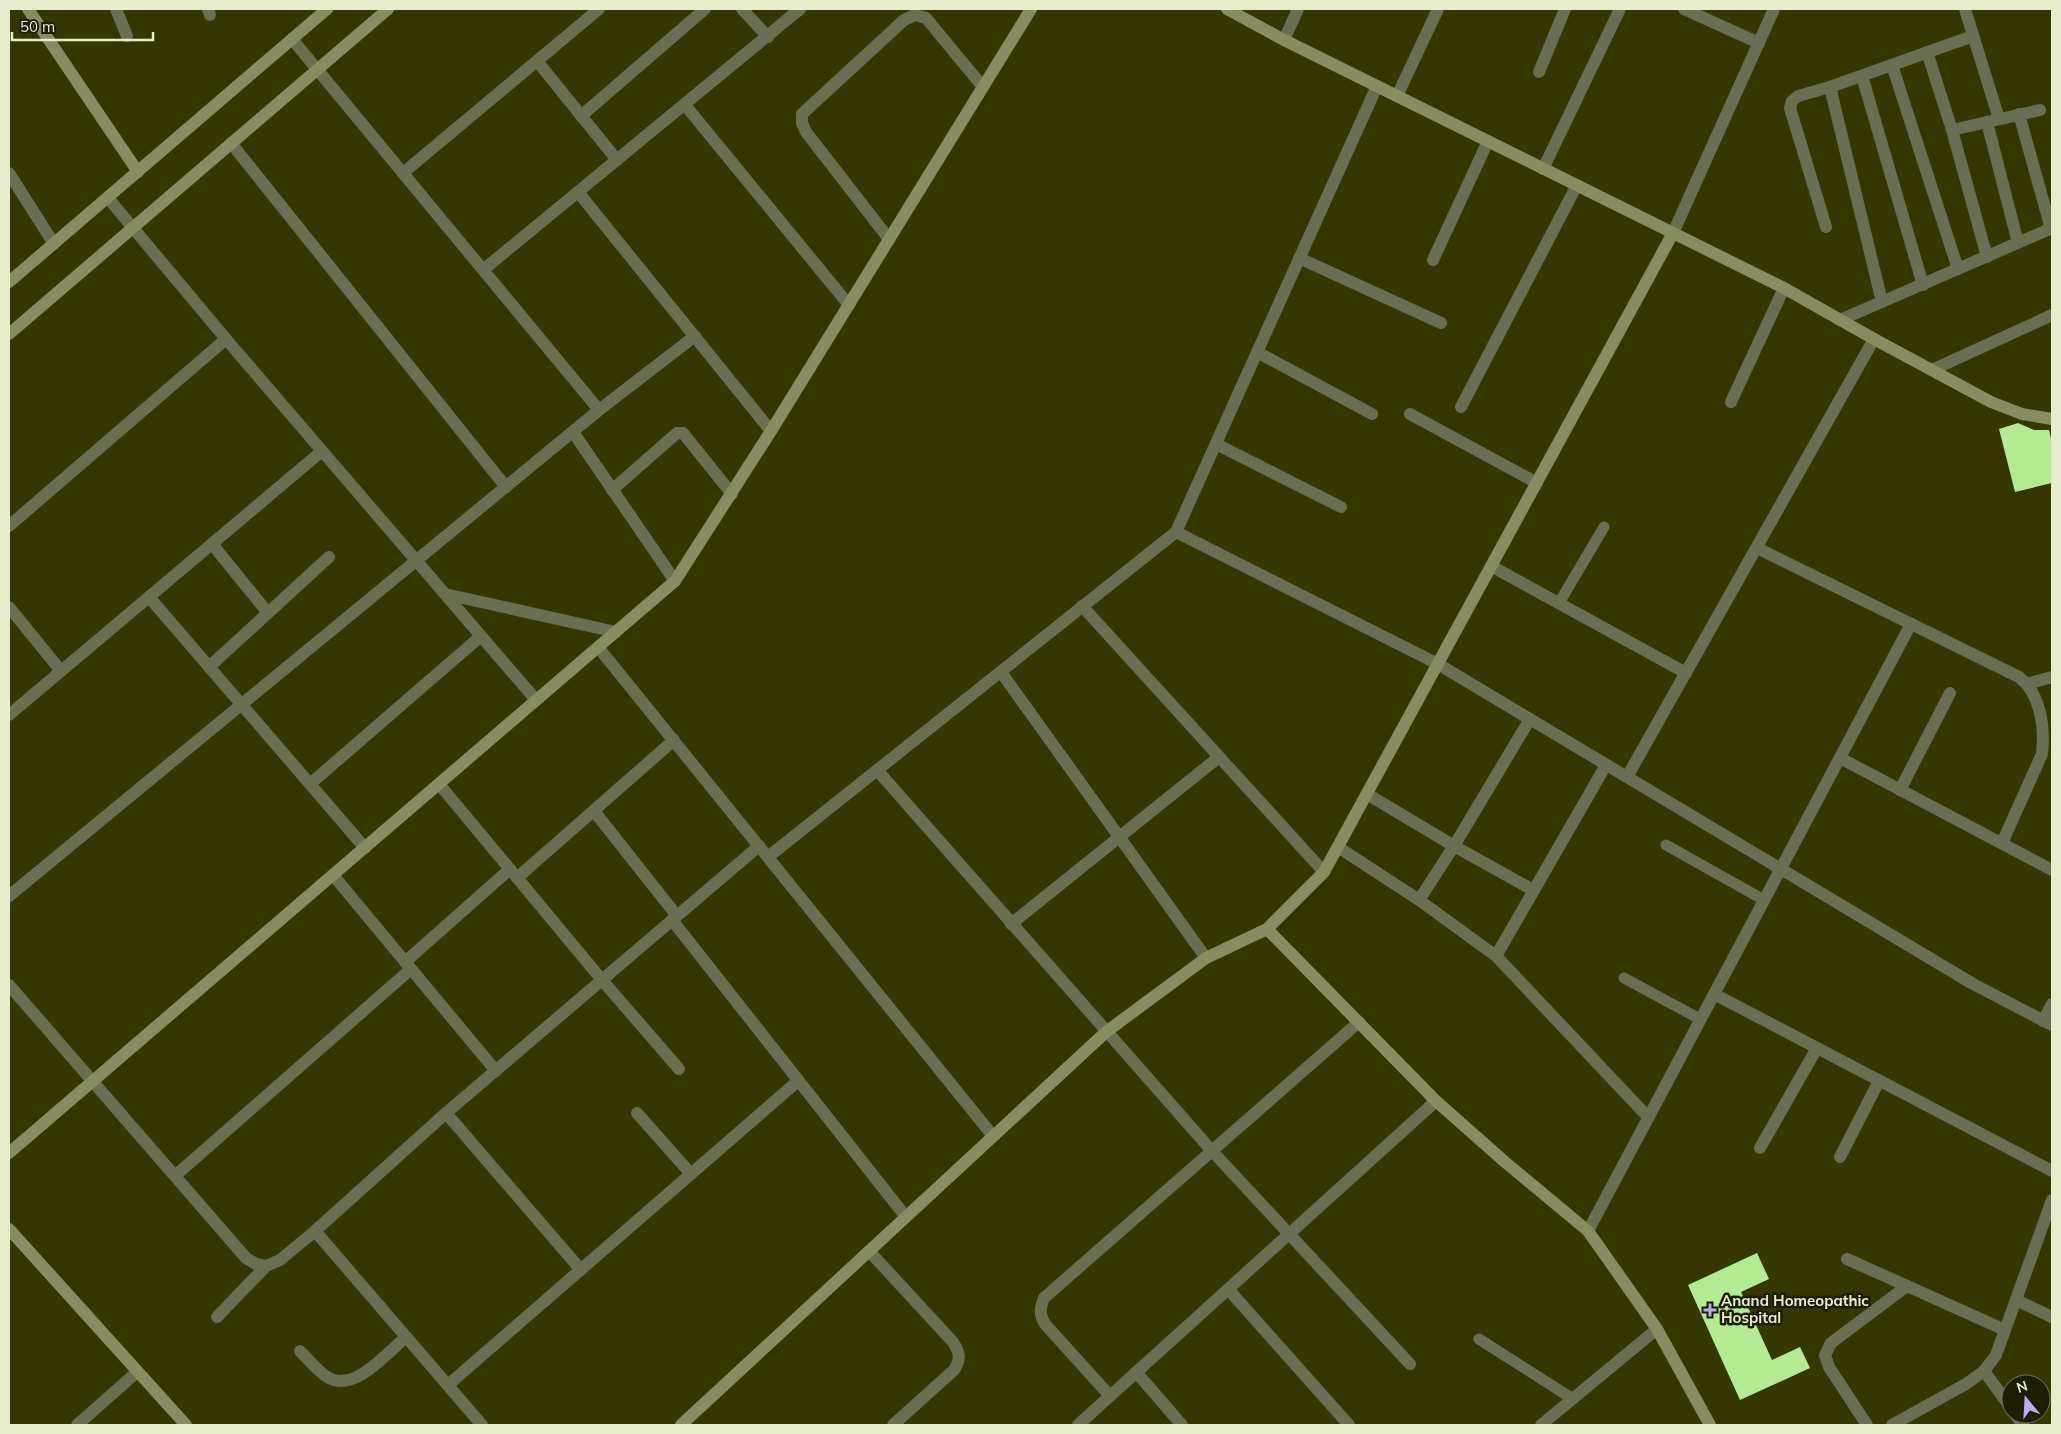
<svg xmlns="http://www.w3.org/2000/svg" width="2061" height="1434" font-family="Mulish,sans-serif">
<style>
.building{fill:#b4eb92}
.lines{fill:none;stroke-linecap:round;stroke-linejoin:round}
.lane{stroke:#6a6e52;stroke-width:11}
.street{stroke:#6a6e52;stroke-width:12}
.secondary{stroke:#888d61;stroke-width:12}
.poi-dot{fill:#bbaaf6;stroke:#1c1e02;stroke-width:2}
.labels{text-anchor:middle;stroke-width:5;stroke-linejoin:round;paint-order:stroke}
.poi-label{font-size:15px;font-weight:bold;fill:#e7edca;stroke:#1c1e02;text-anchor:start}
</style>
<rect width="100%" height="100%" fill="#343800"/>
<g class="building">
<polygon points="2018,423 2034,430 2049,430 2052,443 2052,483 2015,492 1999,429"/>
<polygon points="1757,1253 1769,1279 1741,1292 1772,1360 1800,1347 1810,1368 1740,1400 1688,1285"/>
</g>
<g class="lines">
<g class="lane">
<polyline points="1559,603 1604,527"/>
<polyline points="1666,845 1764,900"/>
<polyline points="1624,978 1700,1019"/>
<polyline points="1479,1339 1573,1399"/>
</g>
<g class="street">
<polyline points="116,9 127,36"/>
<polyline points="208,9 210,15"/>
<polyline points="742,9 768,37"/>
<polyline points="1684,9 1759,43"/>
<polyline points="1965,9 1999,119"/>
<polyline points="292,39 599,410"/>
<polyline points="1284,40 1298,9"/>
<polyline points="1927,52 1952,130 1987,257"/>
<polyline points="537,61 617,160"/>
<polyline points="1892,65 1958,269"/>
<polyline points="1539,72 1565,9"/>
<polyline points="1862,76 1923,285"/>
<polyline points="1830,87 1882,302"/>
<polyline points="1397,96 1438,9"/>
<polyline points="685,105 849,305"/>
<polyline points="2019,114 2051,229"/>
<polyline points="581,116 705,9"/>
<polyline points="1987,122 2018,243"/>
<polyline points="1952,130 2040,110"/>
<polyline points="231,143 506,487"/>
<polyline points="1543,169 1620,9"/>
<polyline points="9,173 54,244"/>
<polyline points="403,173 599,9"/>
<polyline points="578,192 771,431"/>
<polyline points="108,198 226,339 536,700"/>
<polyline points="1826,227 1790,108 1792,101 1798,96 1830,87 1973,36"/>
<polyline points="1673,233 1774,9"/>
<polyline points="889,239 806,132 802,123 802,114 904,20 915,15 926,18 983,87"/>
<polyline points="1299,258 1441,323"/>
<polyline points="1433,260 1488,141"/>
<polyline points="483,270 800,9"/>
<polyline points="1840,320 2052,228"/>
<polyline points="1257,352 1372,414"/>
<polyline points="1932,370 2052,315"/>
<polyline points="1731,402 1784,288"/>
<polyline points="1461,407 1577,185"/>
<polyline points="1410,414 1537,483"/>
<polyline points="573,432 675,581"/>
<polyline points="1216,444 1341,507"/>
<polyline points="612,490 669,440 677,433 683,433 732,494"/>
<polyline points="9,526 226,339"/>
<polyline points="1176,532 1438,664 1973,984 2052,1025"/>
<polyline points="212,544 268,613"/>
<path d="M1757 548 2019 677C2041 694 2045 728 2042 754L2002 843"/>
<polyline points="1491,566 1686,673"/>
<polyline points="445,594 616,632"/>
<polyline points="149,597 365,848"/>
<polyline points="1082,606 1324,872"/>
<polyline points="9,607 61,671"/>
<polyline points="598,647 993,1136"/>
<polyline points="209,667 329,557"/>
<polyline points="1001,672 1206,958"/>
<polyline points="2027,684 2052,677"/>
<polyline points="9,715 322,451"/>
<polyline points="1840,758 2052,870"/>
<polyline points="877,770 1212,1151 1410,1364"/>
<polyline points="1627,777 1874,339"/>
<polyline points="310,784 481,636"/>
<polyline points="439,784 602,980 679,1069"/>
<polyline points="1900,790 1950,693"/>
<polyline points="1367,794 1454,846 1533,890"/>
<polyline points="594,811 677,916"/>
<polyline points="1338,847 1419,900 1496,956 1648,1117"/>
<polyline points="768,857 1176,532 1377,86"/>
<polyline points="333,875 496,1071"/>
<polyline points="517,878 674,740"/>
<polyline points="9,896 599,410 695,336"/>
<polyline points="1419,900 1454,846 1530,719"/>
<polyline points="672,920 906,1217"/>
<polyline points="1011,924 1219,757"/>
<polyline points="1496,956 1606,765"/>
<polyline points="405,962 510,869"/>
<polyline points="9,985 246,1258 256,1264 266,1266 280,1260 315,1231 446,1113 759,846"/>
<polyline points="1714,994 2052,1171"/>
<polyline points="2043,1021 2052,1004"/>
<polyline points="446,1113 581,1270"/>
<polyline points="637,1113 691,1174"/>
<polyline points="1760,1148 1817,1048"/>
<polyline points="1840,1157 1879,1081"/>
<polyline points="176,1175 411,969"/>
<polyline points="315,1231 482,1425"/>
<polyline points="1588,1231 1911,624"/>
<path d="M869 1251 953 1342C960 1353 961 1359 954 1370L893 1425"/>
<polyline points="1847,1259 2005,1330"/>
<polyline points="1228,1289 1349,1425"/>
<polyline points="2016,1300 2052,1317"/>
<polyline points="217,1317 266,1266"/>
<path d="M300 1351C309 1360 318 1372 329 1378 355 1392 387 1353 406 1337"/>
<polyline points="1984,1371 2011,1408"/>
<polyline points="1136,1372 1182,1425"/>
<polyline points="448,1385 798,1081"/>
<path d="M1110 1396 1045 1324C1039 1314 1040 1308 1044 1298L1359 1022"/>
<polyline points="2015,1414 2023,1425"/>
<polyline points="77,1425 137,1372"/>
<polyline points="1078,1425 1436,1101"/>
<polyline points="1541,1425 1657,1329"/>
<polyline points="1867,1425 1829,1367 1825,1355 1831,1343 1907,1286"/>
<polyline points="1892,1425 1966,1384 1984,1371 1996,1355 2052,1200"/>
</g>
<g class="secondary">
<polyline points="28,9 138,172"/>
<polyline points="1227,9 1284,40 1784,288 1874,339 1991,402 2022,414 2052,419"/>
<polyline points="9,282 327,9"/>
<polyline points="9,334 388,9"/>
<polyline points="1267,929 1436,1101 1505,1162 1588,1231 1657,1329 1710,1425"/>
<polyline points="9,1153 675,581 771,431 1031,9"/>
<polyline points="9,1229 186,1425"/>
<polyline points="681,1425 1106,1032 1206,958 1267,929 1324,872 1673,233"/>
</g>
</g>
<path class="poi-dot" d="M1707.5 1302.5h5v5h5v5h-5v5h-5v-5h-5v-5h5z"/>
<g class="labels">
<g class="poi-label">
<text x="1721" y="1306">Anand Homeopathic<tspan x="1721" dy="17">Hospital</tspan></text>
</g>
</g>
<rect width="2061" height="1434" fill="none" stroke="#e7edca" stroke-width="20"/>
<g transform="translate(2026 1399) rotate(342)"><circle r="24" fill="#1c1e02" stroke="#6d7152"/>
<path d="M0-4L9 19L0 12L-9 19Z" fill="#bbaaf6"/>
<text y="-8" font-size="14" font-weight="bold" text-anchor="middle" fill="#e7edca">N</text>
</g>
<path d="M12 32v8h141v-8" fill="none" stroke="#e7edca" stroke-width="2.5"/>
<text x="20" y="32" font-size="15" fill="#e7edca" stroke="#1c1e02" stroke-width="4" paint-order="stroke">50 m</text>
</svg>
